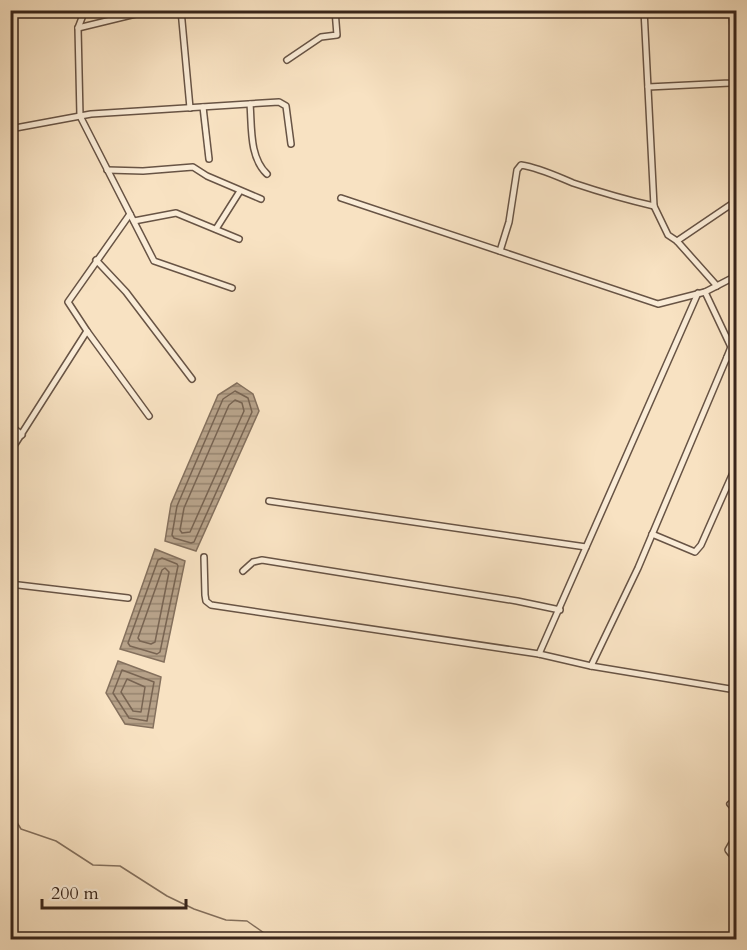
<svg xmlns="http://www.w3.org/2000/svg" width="747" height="950" font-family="Cardo,serif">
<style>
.water{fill:url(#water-rules);stroke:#84705d;stroke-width:1.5}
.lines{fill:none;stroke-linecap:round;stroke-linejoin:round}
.shore{stroke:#786452;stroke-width:1.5}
.stream{stroke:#84705d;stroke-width:1.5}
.minor-casing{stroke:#685445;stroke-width:8}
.minor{stroke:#faecd7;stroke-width:5}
</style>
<defs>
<pattern id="water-rules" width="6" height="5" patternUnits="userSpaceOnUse" patternTransform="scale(1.5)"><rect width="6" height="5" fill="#b7a289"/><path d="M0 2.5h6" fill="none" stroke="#96846f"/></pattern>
</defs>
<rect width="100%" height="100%" fill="#f8e2c2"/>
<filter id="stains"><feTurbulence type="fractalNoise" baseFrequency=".00333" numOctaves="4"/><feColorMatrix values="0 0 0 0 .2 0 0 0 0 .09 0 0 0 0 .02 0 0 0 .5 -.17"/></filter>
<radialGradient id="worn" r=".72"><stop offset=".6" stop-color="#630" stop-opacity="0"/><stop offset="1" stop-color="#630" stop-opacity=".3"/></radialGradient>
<g class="water">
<polygon points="237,383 253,394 259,411 196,551 165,541 171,504 218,395"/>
<polygon points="155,549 185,561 164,662 120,649"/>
<polygon points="118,661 161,677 153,728 125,724 106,693"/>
</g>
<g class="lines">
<g class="shore">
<polygon points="235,391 248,398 252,412 194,542 191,543 174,538 172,535 177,506 223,399"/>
<polygon points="235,400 242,403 244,411 190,532 182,533 180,530 184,508 229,405"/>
<polygon points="162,558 177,564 178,566 160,652 157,654 130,646 128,643 158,560"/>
<polygon points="165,568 169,572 155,642 151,644 140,641 138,638 162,570"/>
<polygon points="122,670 154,682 147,721 129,718 113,693"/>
<polygon points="127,679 145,687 141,712 133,711 121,692"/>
</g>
<polyline class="stream" points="10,811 21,829 56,841 93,865 120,866 167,896 194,909 226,920 247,921 274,940"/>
<defs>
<g id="minor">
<polyline points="85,10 78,28 80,116 154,261 232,288"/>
<polyline points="181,10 190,108"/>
<polyline points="644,10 654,206 668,235 677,241 717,286"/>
<polyline points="732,10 736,73"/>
<polyline points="78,28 152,10"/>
<polyline points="287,60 321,37 337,35 335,10"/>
<polyline points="648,87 730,83 734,82 736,73"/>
<path d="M250 104C252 127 249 157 267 174"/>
<polyline points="203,107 209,159"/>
<polyline points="10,129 91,114 279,102 286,106 291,144"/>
<polyline points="107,170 143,171 193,167 207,176 261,199"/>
<polyline points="341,198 658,304 705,292 736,276"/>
<polyline points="130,214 68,302 87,331 149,416"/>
<polyline points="134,221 176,213 239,239"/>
<polyline points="216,229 240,191"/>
<polyline points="677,241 736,201"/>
<path d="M500 251 509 222 517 170 521 165C540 168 556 176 573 183 600 192 627 200 654 206"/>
<polyline points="96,260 126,292 192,379"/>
<polyline points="705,292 731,347"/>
<polyline points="727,357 736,361"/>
<polyline points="10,425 22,435"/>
<polyline points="10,452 87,331"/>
<polyline points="269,501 586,547"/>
<polyline points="652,534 695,552 701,545 736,466"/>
<polyline points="204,557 205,595 206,601 211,605 539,654 591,666 736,690"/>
<polyline points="243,571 253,562 262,560 517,601 560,610"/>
<polyline points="10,584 128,598"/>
<polyline points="539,654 698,293"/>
<polyline points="591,666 638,568 727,357 731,347 736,343"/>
<polyline points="730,804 736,811"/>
<polyline points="736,836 728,850 736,860"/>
</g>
</defs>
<use href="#minor" class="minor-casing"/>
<use href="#minor" class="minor"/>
</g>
<rect width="747" height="950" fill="none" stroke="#f8e2c2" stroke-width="36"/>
<rect x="12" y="12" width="723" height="926" fill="none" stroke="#38251b" stroke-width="3"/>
<rect x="18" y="18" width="711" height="914" fill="none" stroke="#38251b" stroke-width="1.5"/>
<path d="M42 899v9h144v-9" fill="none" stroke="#38251b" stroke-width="3"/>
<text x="51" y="899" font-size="18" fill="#38251b" stroke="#faecd7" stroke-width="4.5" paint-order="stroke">200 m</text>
<rect width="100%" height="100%" filter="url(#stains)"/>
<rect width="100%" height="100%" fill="url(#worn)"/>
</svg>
